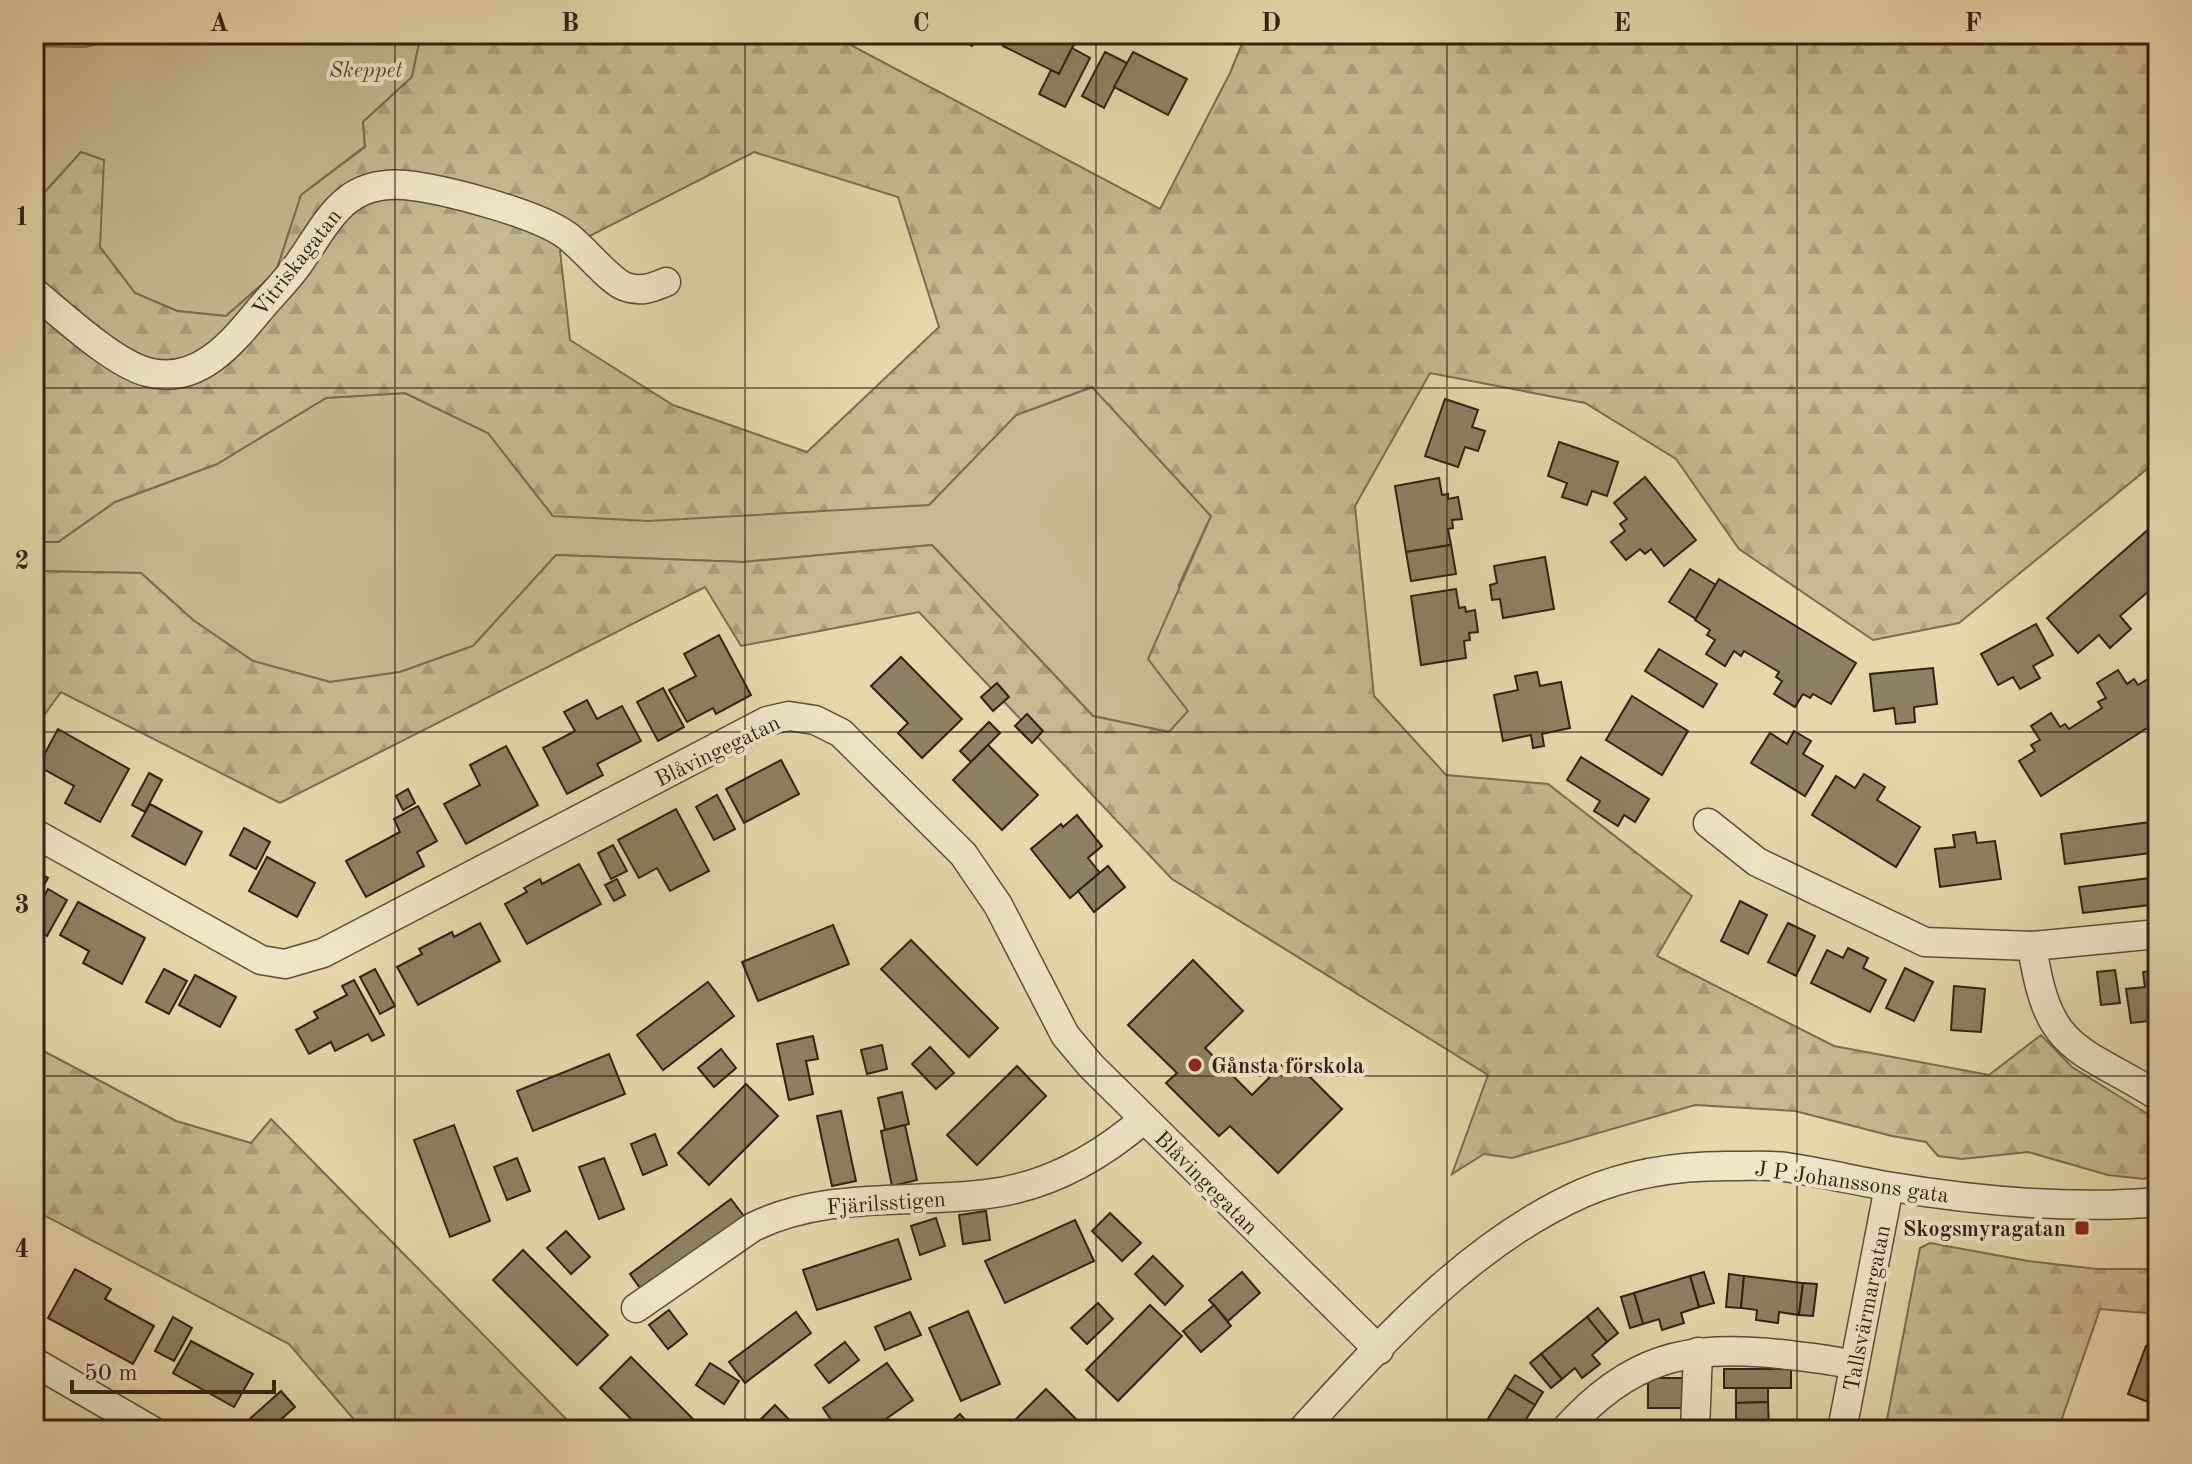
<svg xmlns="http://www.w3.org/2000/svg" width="2192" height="1464" font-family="'Old Standard TT',serif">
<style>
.green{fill:#c6b890;stroke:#7b6c54;stroke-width:2}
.forest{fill:url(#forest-firs);stroke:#7b6c54;stroke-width:2;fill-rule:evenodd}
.building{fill:#8e8063;stroke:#302117;stroke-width:2}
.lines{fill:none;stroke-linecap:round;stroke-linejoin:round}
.minor-casing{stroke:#5d4e3c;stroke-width:31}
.minor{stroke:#eee5c7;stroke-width:28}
.grid{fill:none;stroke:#302117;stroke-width:2;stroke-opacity:0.55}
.poi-dot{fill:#8f2418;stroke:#eee5c7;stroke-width:3}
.labels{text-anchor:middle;stroke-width:8;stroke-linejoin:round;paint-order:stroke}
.park-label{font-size:22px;font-style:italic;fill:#564735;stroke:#eee5c7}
.street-label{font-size:22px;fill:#302117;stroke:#eee5c7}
.poi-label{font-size:22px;font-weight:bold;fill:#302117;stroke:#eee5c7;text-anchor:start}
.neatline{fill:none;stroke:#302117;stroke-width:3}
.grid-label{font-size:26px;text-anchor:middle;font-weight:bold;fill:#302117}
</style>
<defs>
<pattern id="forest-firs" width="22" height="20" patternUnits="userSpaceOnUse" patternTransform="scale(2)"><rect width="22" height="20" fill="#c6b890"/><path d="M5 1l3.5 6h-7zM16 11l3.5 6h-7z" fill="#aa9e7b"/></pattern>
</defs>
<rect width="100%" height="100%" fill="#e5d7a9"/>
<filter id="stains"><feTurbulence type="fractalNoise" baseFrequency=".0025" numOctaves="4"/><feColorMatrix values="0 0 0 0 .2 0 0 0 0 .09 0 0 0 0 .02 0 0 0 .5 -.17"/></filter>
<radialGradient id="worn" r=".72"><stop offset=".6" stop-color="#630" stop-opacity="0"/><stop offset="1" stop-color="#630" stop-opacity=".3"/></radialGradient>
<g class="green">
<polygon points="141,34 421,34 412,77 363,122 365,146 301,195 276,272 226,316 177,311 135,293 100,247 81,153 34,204 34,46 85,47"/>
<polygon points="1093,387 1211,516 1179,585 1189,711 1169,732 1093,716 932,545 743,562 556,555 473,646 400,672 330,682 253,661 193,620 141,573 34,571 34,542 58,542 115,502 217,464 326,398 405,393 488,433 553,516 929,505 1016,415"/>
</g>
<g class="forest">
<path d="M421 34H830L1160 209 1230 73 1246 34H2158V460L1959 623 1873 640 1739 549 1676 459 1585 403 1430 373 1355 506 1374 696 1446 775 1548 784 1692 896 1657 956 1834 1046 1989 1075 2041 1035 2072 1067 2146 1113 2158 1123V1173L2144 1179 2108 1175 2028 1152 1962 1159 1938 1156 1926 1142 1892 1136 1795 1111 1695 1105 1512 1158 1484 1154 1452 1174 1488 1075 1172 879 919 612 741 646 705 587 280 803 61 692 34 729V571L141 573 193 620 253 661 330 682 400 672 473 646 556 555 743 562 932 545 1093 716 1169 732 1188 711 1148 659 1211 516 1092 387 1016 415 929 505 648 521 553 516 488 433 405 393 326 398 217 464 115 502 58 542H34V204L81 152 104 160 100 247 135 293 177 311 226 316 276 272 301 195 365 147 363 122 412 77ZM754 152 898 197 939 327 807 452 673 405 570 340 560 251Z"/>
<polygon points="34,1046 176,1121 251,1143 271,1119 577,1430 363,1430 289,1344 34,1210"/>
<polygon points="1930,1243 2028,1261 2097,1269 2158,1269 2158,1314 2100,1309 2058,1430 1885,1430 1920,1248"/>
</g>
<g class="building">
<polygon points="949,34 978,34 972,46"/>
<polygon points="1009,34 1071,34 1078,37 1059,74 1003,46"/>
<polygon points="1072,48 1090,58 1065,107 1039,94 1051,70 1059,74"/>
<polygon points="1105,52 1127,63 1104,108 1082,96"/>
<polygon points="1133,52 1187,79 1168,115 1114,87"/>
<polygon points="1445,399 1478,410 1472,427 1485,431 1478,451 1465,447 1458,467 1425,456"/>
<polygon points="1559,442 1618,462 1607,496 1592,491 1587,505 1562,497 1567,483 1548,476"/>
<polygon points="1645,477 1696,540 1664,566 1651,549 1645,554 1640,549 1626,560 1611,542 1625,531 1620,524 1627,519 1614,503"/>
<polygon points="1439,478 1442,495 1448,494 1448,499 1458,497 1462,519 1452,520 1453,528 1448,529 1451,545 1406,552 1395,486"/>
<polygon points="2158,521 2158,583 2120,616 2131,629 2110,648 2099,635 2078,653 2047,618"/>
<polygon points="1451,545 1456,574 1411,581 1406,552"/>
<polygon points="1545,557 1554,609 1503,618 1500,599 1492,600 1490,585 1497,583 1494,566"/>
<polygon points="1690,569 1716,585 1696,619 1669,602"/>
<polygon points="1719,579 1856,663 1831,704 1813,694 1810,698 1803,694 1795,707 1774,694 1782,681 1776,677 1779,672 1744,651 1741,656 1734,651 1725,666 1706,654 1715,640 1707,635 1710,630 1695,620"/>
<polygon points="1456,589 1459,608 1465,607 1466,612 1475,610 1478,632 1469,633 1470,640 1464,641 1466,658 1421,665 1411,596"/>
<polygon points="2036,624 2053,655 2033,666 2040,678 2020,689 2013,677 1998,685 1981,654"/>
<polygon points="719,635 751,695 716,714 713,708 687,722 669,690 696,676 684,654"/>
<polygon points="1659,649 1717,684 1703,707 1645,671"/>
<polygon points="901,657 962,719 922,758 898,733 908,723 871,686"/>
<polygon points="1933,668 1937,704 1914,707 1915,722 1896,724 1894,708 1874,711 1870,674"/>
<polygon points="2118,670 2127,684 2134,679 2138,685 2156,674 2158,678 2158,721 2041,796 2019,761 2035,751 2031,745 2040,740 2031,726 2051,713 2060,727 2065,724 2069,729 2102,708 2098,702 2106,698 2097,683"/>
<polygon points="1537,672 1540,686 1561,682 1570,728 1542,734 1544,746 1533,748 1531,735 1503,741 1494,695 1518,690 1515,676"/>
<polygon points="997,683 1009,697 993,711 981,697"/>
<polygon points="663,688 684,727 658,741 637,702"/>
<polygon points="1632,696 1688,731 1662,775 1606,740"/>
<polygon points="587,700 597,719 622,706 641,741 597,764 603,775 567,794 543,748 575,731 564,712"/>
<polygon points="1027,714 1043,731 1032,743 1015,726"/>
<polygon points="989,722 1000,733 971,762 960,751"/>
<polygon points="58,729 129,769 100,822 65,803 74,786 38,766"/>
<polygon points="1794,731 1811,741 1803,754 1823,766 1805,796 1751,763 1770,733 1787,744"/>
<polygon points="988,745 1038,795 1002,830 953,780"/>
<polygon points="506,746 538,805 466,844 444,804 480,785 470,765"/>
<polygon points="1581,757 1649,799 1635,822 1624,815 1618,826 1594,811 1600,801 1567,780"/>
<polygon points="781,760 799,794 744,823 726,789"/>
<polygon points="149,773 162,780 145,812 132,805"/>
<polygon points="1864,774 1885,787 1877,800 1920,827 1896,867 1812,815 1836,776 1855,788"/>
<polygon points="408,789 415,803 403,810 396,796"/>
<polygon points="717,795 735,829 714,840 696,807"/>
<polygon points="150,804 202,832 185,865 132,836"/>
<polygon points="418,806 437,841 417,852 424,866 366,897 346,861 400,832 394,819"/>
<polygon points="676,809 709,871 670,891 657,868 639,878 618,840"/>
<polygon points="1077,815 1102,846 1088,858 1100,873 1070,898 1031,849 1061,824 1063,827"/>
<polygon points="2158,821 2158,852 2065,864 2061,834"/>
<polygon points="244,828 270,842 256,869 230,855"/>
<polygon points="1975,832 1977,843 1995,841 2001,879 1940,887 1935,849 1955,847 1953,835"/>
<polygon points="613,845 627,871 611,879 598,853"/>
<polygon points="267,857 315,883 297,917 249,891"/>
<polygon points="579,864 601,904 527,944 505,904 527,892 524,888 540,879 542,884"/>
<polygon points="1108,866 1125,887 1094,912 1078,891"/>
<polygon points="34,870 48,878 34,903"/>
<polygon points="2158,877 2158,904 2083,913 2079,887"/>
<polygon points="617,879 625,895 614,901 605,885"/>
<polygon points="48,889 67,900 47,936 34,929 34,914"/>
<polygon points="1740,901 1767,915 1748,954 1721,941"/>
<polygon points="78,902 145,938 122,984 83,963 89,951 60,935"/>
<polygon points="480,923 500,961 418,1005 397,967 422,954 419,949 452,932 454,937"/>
<polygon points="1788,923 1815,936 1796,976 1768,962"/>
<polygon points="833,925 849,964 758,1001 742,962"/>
<polygon points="911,940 998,1028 969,1057 881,969"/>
<polygon points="1848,948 1868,958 1863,968 1886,980 1870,1012 1811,983 1827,950 1843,958"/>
<polygon points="1193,960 1243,1011 1205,1048 1252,1095 1290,1057 1342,1109 1278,1173 1230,1126 1219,1136 1166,1083 1177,1073 1128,1025"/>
<polygon points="1905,968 1933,982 1914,1021 1886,1008"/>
<polygon points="164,969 187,981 169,1014 146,1002"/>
<polygon points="375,969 395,1006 380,1014 360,977"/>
<polygon points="2115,970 2120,1003 2101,1005 2097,972"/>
<polygon points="2158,970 2158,1020 2131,1023 2126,989 2145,987 2143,972"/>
<polygon points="195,975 236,997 220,1027 179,1005"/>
<polygon points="354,980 384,1035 372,1041 368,1034 335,1051 331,1042 309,1054 296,1030 318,1018 314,1012 347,995 342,986"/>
<polygon points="708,982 734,1016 663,1070 637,1035"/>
<polygon points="1954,986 1985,989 1981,1032 1951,1030"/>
<polygon points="813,1036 818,1059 806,1061 813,1094 789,1100 777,1044"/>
<polygon points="882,1045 887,1069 867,1074 861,1050"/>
<polygon points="930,1047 954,1073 936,1089 912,1064"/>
<polygon points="721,1049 736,1068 714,1087 698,1068"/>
<polygon points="609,1054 625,1094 533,1131 517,1091"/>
<polygon points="1017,1066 1046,1096 977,1165 947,1135"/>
<polygon points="746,1084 778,1116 709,1185 678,1153"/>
<polygon points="902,1092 909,1124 885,1130 878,1098"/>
<polygon points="841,1111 856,1181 832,1186 817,1116"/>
<polygon points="454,1125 490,1221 450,1237 414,1140"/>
<polygon points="905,1125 917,1180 892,1186 881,1131"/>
<polygon points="655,1134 667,1165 643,1175 631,1144"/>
<polygon points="517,1158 530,1191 507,1200 494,1167"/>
<polygon points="604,1158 624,1209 599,1219 579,1167"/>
<polygon points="731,1199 746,1219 645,1295 630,1274"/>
<polygon points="986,1211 990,1240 963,1244 959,1215"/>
<polygon points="1110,1213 1141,1243 1122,1261 1092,1231"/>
<polygon points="936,1218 945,1246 920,1255 911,1226"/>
<polygon points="1075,1220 1094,1261 1005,1303 985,1261"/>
<polygon points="566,1231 590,1257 571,1274 547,1248"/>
<polygon points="898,1239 911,1279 817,1310 803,1270"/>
<polygon points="523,1250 608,1335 577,1365 493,1280"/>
<polygon points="1153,1256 1183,1286 1165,1305 1135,1274"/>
<polygon points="75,1269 111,1289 105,1299 154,1326 133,1364 48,1318"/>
<polygon points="1242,1272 1260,1293 1228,1321 1209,1300"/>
<polygon points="1704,1272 1714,1303 1699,1307 1690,1276"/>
<polygon points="1729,1274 1744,1276 1741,1308 1726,1307"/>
<polygon points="1690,1276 1699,1307 1681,1313 1684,1323 1662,1330 1659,1319 1643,1324 1634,1293"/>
<polygon points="1744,1276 1803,1283 1799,1315 1779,1312 1778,1323 1756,1320 1757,1310 1741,1308"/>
<polygon points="1803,1283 1817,1284 1813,1316 1799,1315"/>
<polygon points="1634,1293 1643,1324 1630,1328 1621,1297"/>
<polygon points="1098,1303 1113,1319 1087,1344 1071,1328"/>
<polygon points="1150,1305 1182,1336 1118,1401 1086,1370"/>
<polygon points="1214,1305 1231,1326 1201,1352 1183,1331"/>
<polygon points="1598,1308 1618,1333 1607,1342 1587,1317"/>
<polygon points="669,1310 687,1334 668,1349 649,1325"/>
<polygon points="968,1311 1000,1384 961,1401 929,1328"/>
<polygon points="796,1312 811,1333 745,1383 729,1362"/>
<polygon points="910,1312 921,1335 885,1350 875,1327"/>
<polygon points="173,1317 192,1328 174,1361 155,1351"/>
<polygon points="1587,1317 1607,1342 1592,1355 1600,1364 1582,1378 1575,1368 1562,1379 1541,1354"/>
<polygon points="191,1341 253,1374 234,1407 173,1373"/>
<polygon points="845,1342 859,1360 829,1383 815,1365"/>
<polygon points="2146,1346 2158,1351 2158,1406 2128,1394"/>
<polygon points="1541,1354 1562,1379 1551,1388 1530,1363"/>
<polygon points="631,1357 704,1430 642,1430 600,1388"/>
<polygon points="710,1363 739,1381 724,1404 696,1385"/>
<polygon points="887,1363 913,1400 870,1430 838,1430 823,1408"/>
<rect x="1724" y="1369" width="67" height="19"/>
<polygon points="1515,1375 1543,1392 1535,1405 1507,1388"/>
<rect x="1648" y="1378" width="37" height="30"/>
<polygon points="1507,1388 1535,1405 1525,1421 1535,1427 1533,1430 1481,1430"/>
<polygon points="1736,1388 1768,1388 1768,1402 1736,1403"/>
<polygon points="1046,1389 1077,1420 1067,1430 1005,1430"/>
<polygon points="281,1391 295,1407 269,1430 251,1430 245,1423"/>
<polygon points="1768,1402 1769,1430 1736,1430 1736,1403"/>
<polygon points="775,1405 799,1430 750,1430"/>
<polygon points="960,1414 974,1430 942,1430"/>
</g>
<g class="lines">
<defs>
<g id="minor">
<path d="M34 292C62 315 113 363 147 372 198 386 233 342 261 308 273 294 286 281 297 266 328 223 342 180 405 185 444 189 535 213 566 235 583 247 610 282 626 287 641 292 652 288 666 282"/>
<polyline points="1708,823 1757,862 1925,942 2032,946 2158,934"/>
<polyline points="34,833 261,960 285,964 323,953 767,721 789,716 815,720 841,733 963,854 998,905 1065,1035 1091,1066 1379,1350"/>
<path d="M2032 946C2048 1053 2076 1045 2158 1096"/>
<path d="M636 1308 753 1227C827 1191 908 1204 987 1194 1047 1187 1099 1158 1144 1119"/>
<polyline points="34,1362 151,1430"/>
<path d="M1302 1430C1383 1341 1470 1243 1583 1193 1631 1172 1685 1165 1737 1166 1753 1166 1769 1165 1785 1167 1819 1172 1853 1180 1886 1186 1976 1201 2068 1210 2158 1202"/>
<path d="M1565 1430C1629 1358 1687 1344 1780 1354 1805 1357 1829 1359 1854 1365"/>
<polyline points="1695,1430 1698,1352"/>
<polyline points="1842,1430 1889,1187"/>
</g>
</defs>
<use href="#minor" class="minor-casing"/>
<use href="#minor" class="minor"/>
</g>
<path class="grid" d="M395 34V1430M745 34V1430M1096 34V1430M1447 34V1430M1797 34V1430M34 388H2158M34 732H2158M34 1076H2158"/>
<g class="poi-dot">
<circle cx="1195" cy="1065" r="8"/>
<rect x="2074" y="1220" width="16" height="16" rx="4"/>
</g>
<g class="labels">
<g class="park-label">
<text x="366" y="77">Skeppet</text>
</g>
<g class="street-label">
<text transform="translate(296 262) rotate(-52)" y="8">Vitriskagatan</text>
<text transform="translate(717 750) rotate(-26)" y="8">Blåvingegatan</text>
<text transform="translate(1852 1181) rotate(8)" y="8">J P Johanssons gata</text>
<text transform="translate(1207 1182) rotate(45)" y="8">Blåvingegatan</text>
<text transform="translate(886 1202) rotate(-4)" y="8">Fjärilsstigen</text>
<text transform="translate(1866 1308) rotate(-79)" y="8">Tallsvärmargatan</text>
</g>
<g class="poi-label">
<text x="1211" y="1073">Gånsta förskola</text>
<text x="2066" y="1236" text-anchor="end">Skogsmyragatan</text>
</g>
</g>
<rect width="2192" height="1464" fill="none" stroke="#e5d7a9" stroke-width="88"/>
<path d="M72 1380v12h202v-12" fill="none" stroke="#302117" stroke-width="4"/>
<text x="84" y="1380" font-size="24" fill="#302117" stroke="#eee5c7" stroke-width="6" paint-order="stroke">50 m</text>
<rect x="44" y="44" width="2104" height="1376" class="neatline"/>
<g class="grid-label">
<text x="219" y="31">A</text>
<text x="570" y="31">B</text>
<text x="921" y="31">C</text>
<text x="1271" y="31">D</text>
<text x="1622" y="31">E</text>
<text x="1973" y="31">F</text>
<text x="22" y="225">1</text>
<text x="22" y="569">2</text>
<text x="22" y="913">3</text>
<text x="22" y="1257">4</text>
</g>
<rect width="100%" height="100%" filter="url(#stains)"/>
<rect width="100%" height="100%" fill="url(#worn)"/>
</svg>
